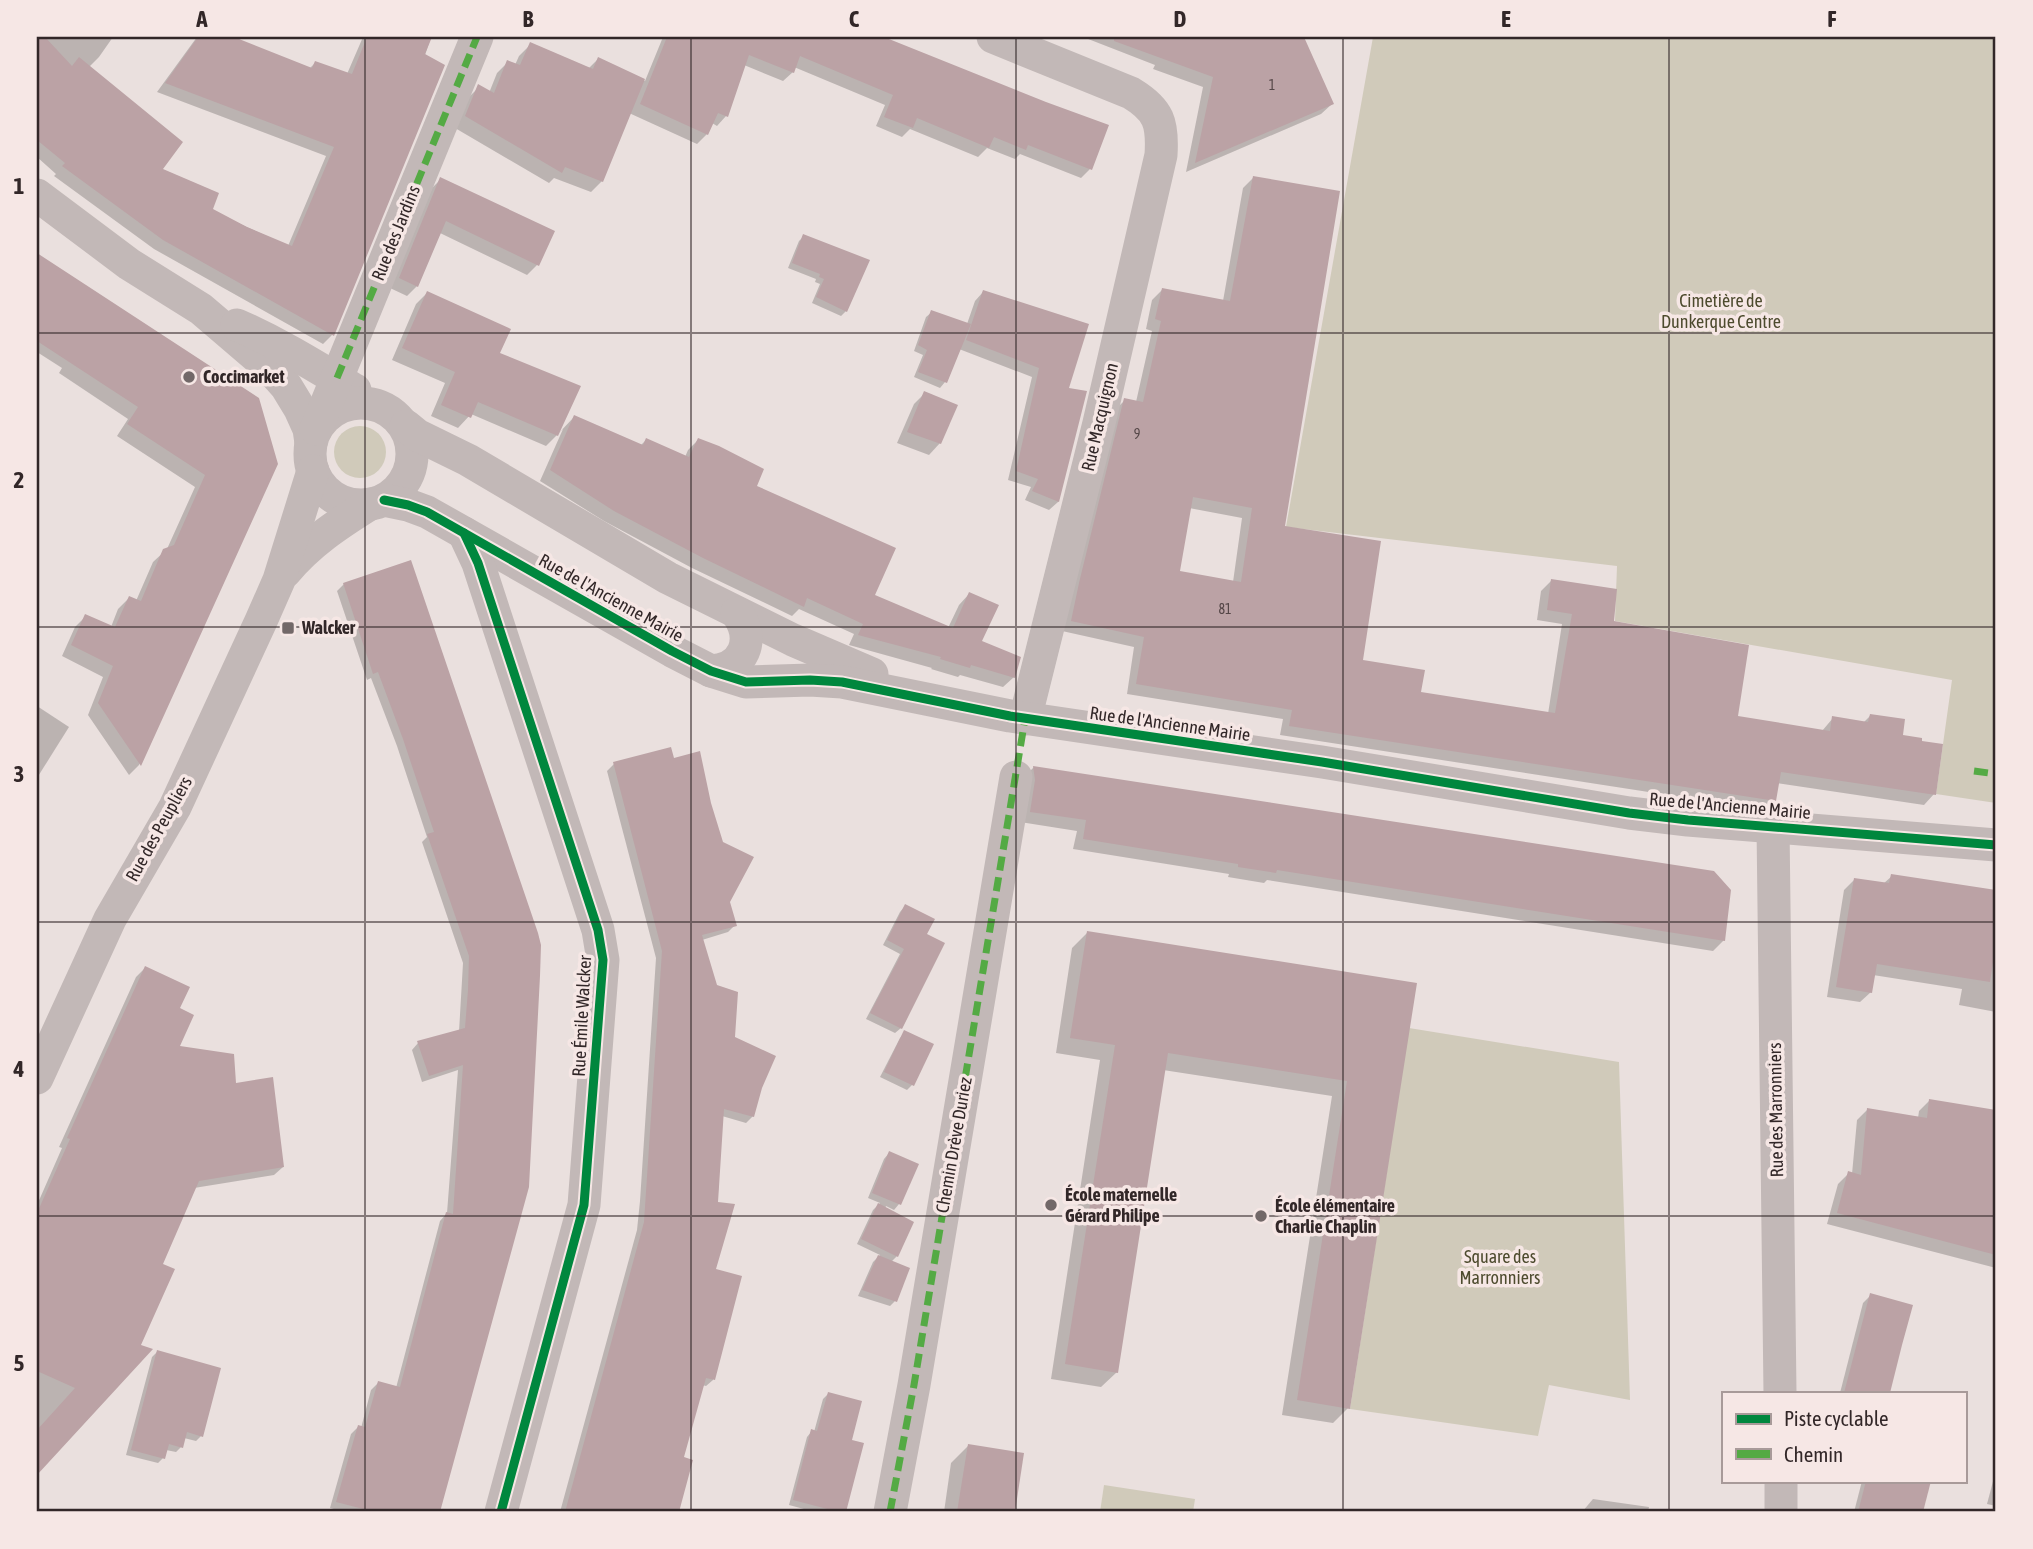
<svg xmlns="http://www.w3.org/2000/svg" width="2033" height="1549" font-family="'Asap Condensed',sans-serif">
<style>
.green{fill:#d0caba}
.shadow{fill:#0003;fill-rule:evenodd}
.building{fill:#bba2a5;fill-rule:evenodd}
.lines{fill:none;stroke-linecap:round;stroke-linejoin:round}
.street{stroke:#c2b8b7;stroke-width:33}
.quiet{stroke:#54aa44;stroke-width:7;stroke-dasharray:14 7;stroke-linecap:butt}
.cycleway-casing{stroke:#f6e7e5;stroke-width:13}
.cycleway{stroke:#00873e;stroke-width:9}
.grid{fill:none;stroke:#322728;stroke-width:2;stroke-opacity:0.55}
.poi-dot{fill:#726868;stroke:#f6e7e5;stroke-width:2.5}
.labels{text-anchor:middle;stroke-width:7;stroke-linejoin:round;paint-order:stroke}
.number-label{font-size:14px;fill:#544647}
.street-label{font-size:18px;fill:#322728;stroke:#f6e7e5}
.park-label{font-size:18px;fill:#4d4b2e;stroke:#f6e7e5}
.poi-label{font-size:18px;font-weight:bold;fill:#322728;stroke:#f6e7e5;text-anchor:start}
.neatline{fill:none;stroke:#322728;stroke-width:2.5}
.grid-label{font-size:23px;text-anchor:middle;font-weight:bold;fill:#322728}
</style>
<rect width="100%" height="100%" fill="#eae0de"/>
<g class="green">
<polygon points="1373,37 1996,37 1996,803 1936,794 1952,680 1615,621 1617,566 1286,527"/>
<circle cx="360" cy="452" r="26"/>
<polygon points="1409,1028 1619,1062 1630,1400 1549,1385 1538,1436 1350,1409"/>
<polygon points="1104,1485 1195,1499 1193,1512 1100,1512"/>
</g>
<g class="shadow">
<polygon points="37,37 113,37 99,57 89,67 160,170 210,210 288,246 326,156 157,92 197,37 241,37 239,41 309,69 315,63 347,74 363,37 431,37 332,335 323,344 154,249 54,176 56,174 37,157"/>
<polygon points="663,37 880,37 1045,104 1090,169 1081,178 1020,154 1015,159 987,148 978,157 910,129 902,137 876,126 885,105 794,67 793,72 783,81 744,65 726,116 717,126 712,123 707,134 697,144 629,113 602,181 591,192 554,178 549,183 455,128 468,98 479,87 489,93 497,73 508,62 515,65 519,56 530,45 588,69 598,59 645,81"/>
<polygon points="1083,37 1255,37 1269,42 1282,37 1302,37 1332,104 1321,114 1186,172 1203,87 1153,69 1155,65"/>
<path d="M1253 178 1283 528 1361 662 1419 694 1548 714 1562 624 1537 620 1541 591 1551 581 1612 623 1735 717 1822 731 1833 718 1863 723 1870 716 1901 736 1934 794 1924 805 1777 783 1775 800 1765 810 1280 735 1283 719 1127 694 1134 647 1062 631 1115 410 1125 400 1136 402 1152 331 1146 329 1152 300 1162 290 1223 301 1243 188ZM1189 508 1242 518 1233 582 1178 572Z"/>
<polygon points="441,179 552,232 537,265 527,275 440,233 417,286 407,296 390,288 430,190"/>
<polygon points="804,236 846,311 841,316 812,303 820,284 815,282 816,279 788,268 799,241"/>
<polygon points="37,255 257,399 276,464 139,765 129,775 88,715 103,677 62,656 75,627 86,616 111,627 118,609 129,598 136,601 153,562 167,549 195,487 117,436 128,419 59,373 62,368 37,352"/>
<polygon points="983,292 1067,389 1084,393 1058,502 1049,510 1025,500 1031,487 1008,480 1032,377 959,349 945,382 940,388 914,377 923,355 914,351 926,317 932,312 967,324 975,301"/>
<polygon points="427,293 498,354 558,434 574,417 640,446 646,440 685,457 688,450 698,440 754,487 873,596 948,628 959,605 969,594 980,642 1014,677 1003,687 960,675 958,677 931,669 932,668 849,645 854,634 799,609 792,616 692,568 604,521 540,481 563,429 546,446 471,414 458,428 431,416 445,383 392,360 416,304"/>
<polygon points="925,393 940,443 929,455 897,443 914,404"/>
<polygon points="410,563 528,1186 439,1512 345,1512 330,1508 351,1434 358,1427 361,1428 371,1390 378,1383 396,1388 440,1221 447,1213 458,1070 422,1082 412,1050 418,1043 459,1032 463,963 422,842 427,837 397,746 371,678 367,680 337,591 344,584"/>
<polygon points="37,706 69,727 37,778"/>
<polygon points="614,764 729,902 735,925 728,932 702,940 733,1038 761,1087 753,1116 746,1123 722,1116 714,1271 713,1380 706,1386 702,1385 652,1489 646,1512 560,1512 637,1230 640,1201 656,958 607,771"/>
<polygon points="1034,767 1724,940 1713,951 1267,880 1264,883 1228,877 1229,874 1073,849 1077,831 1020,822 1023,778"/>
<polygon points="1892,876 1996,891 1996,1012 1959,1005 1962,989 1873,975 1871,992 1860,1002 1827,997 1844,890 1855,879 1883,884"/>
<polygon points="905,906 924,935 901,1028 895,1033 866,1019 900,954 883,945 900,912"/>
<polygon points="1087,933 1415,984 1348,1408 1333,1423 1282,1415 1332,1096 1163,1070 1117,1372 1101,1387 1051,1379 1100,1060 1056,1053 1072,948"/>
<polygon points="145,968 177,1009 178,1047 234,1085 283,1167 274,1175 194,1188 160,1264 82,1401 37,1462 37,1205 62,1148 59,1147 136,977"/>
<polygon points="905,1033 912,1085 907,1090 880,1077 900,1038"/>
<polygon points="1930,1100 1971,1187 1996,1194 1996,1268 1827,1224 1838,1184 1849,1173 1852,1174 1857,1120 1868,1109 1918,1118 1919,1111"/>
<polygon points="889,1153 917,1165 899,1204 894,1210 886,1206 885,1209 897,1256 891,1262 895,1301 890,1306 858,1296 873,1262 880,1255 857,1244 873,1210 880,1203 868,1198 884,1159"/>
<polygon points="1871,1295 1910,1306 1888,1393 1840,1393 1863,1303"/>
<polygon points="157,1352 201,1436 196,1441 184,1438 181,1447 176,1452 166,1450 163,1458 158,1463 126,1455 152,1357"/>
<polygon points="828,1394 850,1441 862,1444 844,1512 815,1512 789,1505 807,1437 812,1431 814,1432 823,1399"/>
<polygon points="968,1446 1022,1455 1013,1512 944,1512 951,1463"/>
<polygon points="1996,1470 1996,1506 1987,1504"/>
<polygon points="1862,1481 1929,1481 1921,1512 1854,1512"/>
<polygon points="1593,1499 1649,1507 1648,1512 1582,1512"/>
</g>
<g class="building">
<polygon points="37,37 45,37 72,66 79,57 183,142 163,169 219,193 213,209 247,227 292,246 334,147 165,83 198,37 234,37 312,68 315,61 352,74 367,37 432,37 425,54 445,65 334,336 163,240 62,166 65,163 37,140"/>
<polygon points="667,37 884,37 1046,102 1109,125 1092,170 1028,145 1026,150 994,137 989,148 917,118 913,128 884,117 893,95 800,56 794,73 749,55 728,117 718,113 708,135 640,104"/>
<polygon points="1114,37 1304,37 1334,104 1195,163 1213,77 1114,41"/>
<polygon points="530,42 593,69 598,57 645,79 603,182 565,167 562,173 465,116 478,84 494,93 507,60 520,65"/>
<path d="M1253 176 1340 191 1285 526 1381 541 1363 660 1425 670 1421 692 1555 713 1572 614 1547 610 1551 579 1617 589 1614 621 1749 645 1738 716 1830 731 1832 716 1868 722 1870 714 1905 719 1903 735 1922 738V741L1943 744 1936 795 1781 772 1776 801 1289 726 1292 710 1136 684 1144 637 1071 621 1079 583 1124 398 1143 402 1161 321 1155 319 1162 288 1230 301ZM1193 497 1252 508 1241 582 1180 571Z"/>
<polygon points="440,177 555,231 539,266 446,221 418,287 399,278"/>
<polygon points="803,234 870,260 847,312 816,297 824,279 819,277 820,274 792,263"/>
<polygon points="37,253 259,398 278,464 141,766 98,703 113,666 71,645 85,614 115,627 129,596 141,601 163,549 174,545 205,475 127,424 138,407 37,341"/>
<polygon points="983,290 1089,324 1069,388 1087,391 1059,502 1032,491 1038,479 1016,471 1039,368 966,340"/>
<polygon points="427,291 511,329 500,353 581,386 558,436 478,402 471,418 441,405 455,372 402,348"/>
<polygon points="931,310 971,324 947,383 918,372 927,350 918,345"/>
<polygon points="924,391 958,405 941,444 907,432"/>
<polygon points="574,415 643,445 646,438 689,457 698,438 719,446 764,469 757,486 896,548 875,595 953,628 969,592 999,605 982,641 1021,657 1015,678 971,665 970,668 940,659 941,657 858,635 863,624 807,598 804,607 703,558 614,511 550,470"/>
<polygon points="411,560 538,933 541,945 540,976 529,1187 440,1512 375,1512 336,1502 358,1425 365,1427 378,1381 400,1387 446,1212 453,1214 463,1065 429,1076 417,1041 465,1028 468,990 469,956 427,834 434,832 403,739 378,672 373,674 343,583"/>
<polygon points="671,747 674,758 700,751 711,803 723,842 754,857 730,902 737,926 702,935 717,985 738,992 735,1037 776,1056 762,1088 754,1117 724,1109 718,1202 735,1204 716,1269 742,1276 715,1380 706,1378 684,1457 693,1460 679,1512 565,1512 644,1222 662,951 613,762"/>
<polygon points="1033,766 1714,871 1731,890 1725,941 1277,870 1276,873 1238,867 1238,864 1083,839 1086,820 1030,812 1035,780"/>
<polygon points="1891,874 1996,890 1996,942 1990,982 1877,964 1872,993 1836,987 1854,878 1889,883"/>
<polygon points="905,904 935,919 927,934 945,943 902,1029 870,1013 904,949 887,940"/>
<polygon points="1087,931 1417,983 1350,1409 1297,1400 1347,1081 1168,1053 1118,1373 1065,1364 1115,1045 1070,1038"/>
<polygon points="145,966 190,987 180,1008 194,1015 180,1046 234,1054 236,1083 273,1077 284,1167 199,1181 163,1264 175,1269 141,1345 153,1349 37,1475 37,1430 75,1388 37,1371 37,1213 70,1139 67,1138"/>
<polygon points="904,1030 934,1044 914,1086 884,1072"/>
<polygon points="1929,1099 1996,1110 1996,1255 1837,1213 1848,1171 1861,1175 1867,1108 1927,1118"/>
<polygon points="889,1151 919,1164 901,1205 872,1193"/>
<polygon points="878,1203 914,1222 898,1257 861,1239"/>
<polygon points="878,1255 910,1268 897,1302 862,1290"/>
<polygon points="1870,1293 1913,1305 1902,1345 1890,1393 1844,1393"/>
<polygon points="157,1350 221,1368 203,1437 187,1432 183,1448 169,1444 165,1459 131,1450"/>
<polygon points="828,1392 862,1401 852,1440 864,1443 846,1512 839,1512 793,1500 811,1429 817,1431"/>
<polygon points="968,1444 1024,1453 1015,1512 957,1512"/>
<polygon points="1866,1481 1931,1481 1923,1512 1858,1512"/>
</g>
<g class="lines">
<g class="street">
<path d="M993 37 1131 93C1159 110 1163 123 1161 155L1099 423 1025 719"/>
<polyline points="37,195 129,264 201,309 270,368 286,386 300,409 309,429 311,443"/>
<path d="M237 325C280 344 315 366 355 390"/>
<circle cx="361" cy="454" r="51"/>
<polyline points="406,426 417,435 468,460 668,578 793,640 872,674"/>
<polyline points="316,429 477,37"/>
<polyline points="384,500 408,505 427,512 672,651 711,671 746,682 810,680 842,682 1010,716 1322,762 1629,813 1688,820 1996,845"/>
<polyline points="464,533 478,563 598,930 603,960 584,1205 501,1512"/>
<path d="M285 572C309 543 338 524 370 504"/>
<path d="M711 671C744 669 756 640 737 613"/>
<polyline points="1773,826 1780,1393"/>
<polyline points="37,1078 110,919 175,807 261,621 279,580 313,471"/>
<polyline points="1781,1481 1781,1512"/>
<polyline points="890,1512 914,1385 1016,777"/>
</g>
<g class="quiet">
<polyline points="337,378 477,37"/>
<polyline points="1974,771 1996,774"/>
<polyline points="890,1512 914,1385 1025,719"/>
</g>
<defs>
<g id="cycleway">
<polyline points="384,500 408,505 427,512 672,651 711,671 746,682 810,680 842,682 1010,716 1322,762 1629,813 1688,820 1996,845"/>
<polyline points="464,533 478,563 598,930 603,960 584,1205 501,1512"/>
</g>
</defs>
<use href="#cycleway" class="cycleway-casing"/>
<use href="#cycleway" class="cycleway"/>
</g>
<path class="grid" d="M365 37V1512M691 37V1512M1016 37V1512M1343 37V1512M1669 37V1512M37 333H1996M37 627H1996M37 922H1996M37 1216H1996"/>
<g class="poi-dot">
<circle cx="189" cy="377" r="7"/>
<rect x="281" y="621" width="14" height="14" rx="3.5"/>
<circle cx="1051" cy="1205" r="7"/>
<circle cx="1261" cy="1216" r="7"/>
</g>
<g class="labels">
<g class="number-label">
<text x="1272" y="90">1</text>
<text x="1137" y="439">9</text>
<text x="1225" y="614">81</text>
</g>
<g class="street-label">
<text transform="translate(396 233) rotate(-68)" y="6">Rue des Jardins</text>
<text transform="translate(1100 417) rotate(-77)" y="6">Rue Macquignon</text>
<text transform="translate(611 598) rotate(29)" y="6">Rue de l'Ancienne Mairie</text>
<text transform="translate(1170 724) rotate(8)" y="6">Rue de l'Ancienne Mairie</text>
<text transform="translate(1730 806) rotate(5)" y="6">Rue de l'Ancienne Mairie</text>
<text transform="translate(159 829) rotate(-61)" y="6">Rue des Peupliers</text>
<text transform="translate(582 1016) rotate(-87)" y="6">Rue Émile Walcker</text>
<text transform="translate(1776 1110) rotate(-91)" y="6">Rue des Marronniers</text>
<text transform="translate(954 1145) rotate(-80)" y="6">Chemin Drève Duriez</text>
</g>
<g class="park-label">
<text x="1721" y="307">Cimetière de<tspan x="1721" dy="21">Dunkerque Centre</tspan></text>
<text x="1500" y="1263">Square des<tspan x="1500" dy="21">Marronniers</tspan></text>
</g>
<g class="poi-label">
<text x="203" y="383">Coccimarket</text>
<text x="302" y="634">Walcker</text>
<text x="1065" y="1201">École maternelle<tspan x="1065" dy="21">Gérard Philipe</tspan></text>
<text x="1275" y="1212">École élémentaire<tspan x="1275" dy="21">Charlie Chaplin</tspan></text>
</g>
</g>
<rect width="2033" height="1549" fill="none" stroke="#f6e7e5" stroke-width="77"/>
<rect x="1722" y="1392" width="245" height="91" fill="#f6e7e5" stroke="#a89a99" stroke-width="2"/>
<rect x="1736" y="1414" width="35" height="10" fill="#00873e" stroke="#a89a99" stroke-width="2"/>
<text x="1784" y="1426" font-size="21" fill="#322728">Piste cyclable</text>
<rect x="1736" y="1449" width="35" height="10" fill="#54aa44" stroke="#a89a99" stroke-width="2"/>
<text x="1784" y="1462" font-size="21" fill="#322728">Chemin</text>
<rect x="38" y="38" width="1956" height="1472" class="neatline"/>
<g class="grid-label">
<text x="202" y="27">A</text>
<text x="528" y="27">B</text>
<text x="854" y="27">C</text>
<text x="1180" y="27">D</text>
<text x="1506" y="27">E</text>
<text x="1832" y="27">F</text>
<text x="19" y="194">1</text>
<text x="19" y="488">2</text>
<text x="19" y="782">3</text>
<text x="19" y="1077">4</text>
<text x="19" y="1371">5</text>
</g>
</svg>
